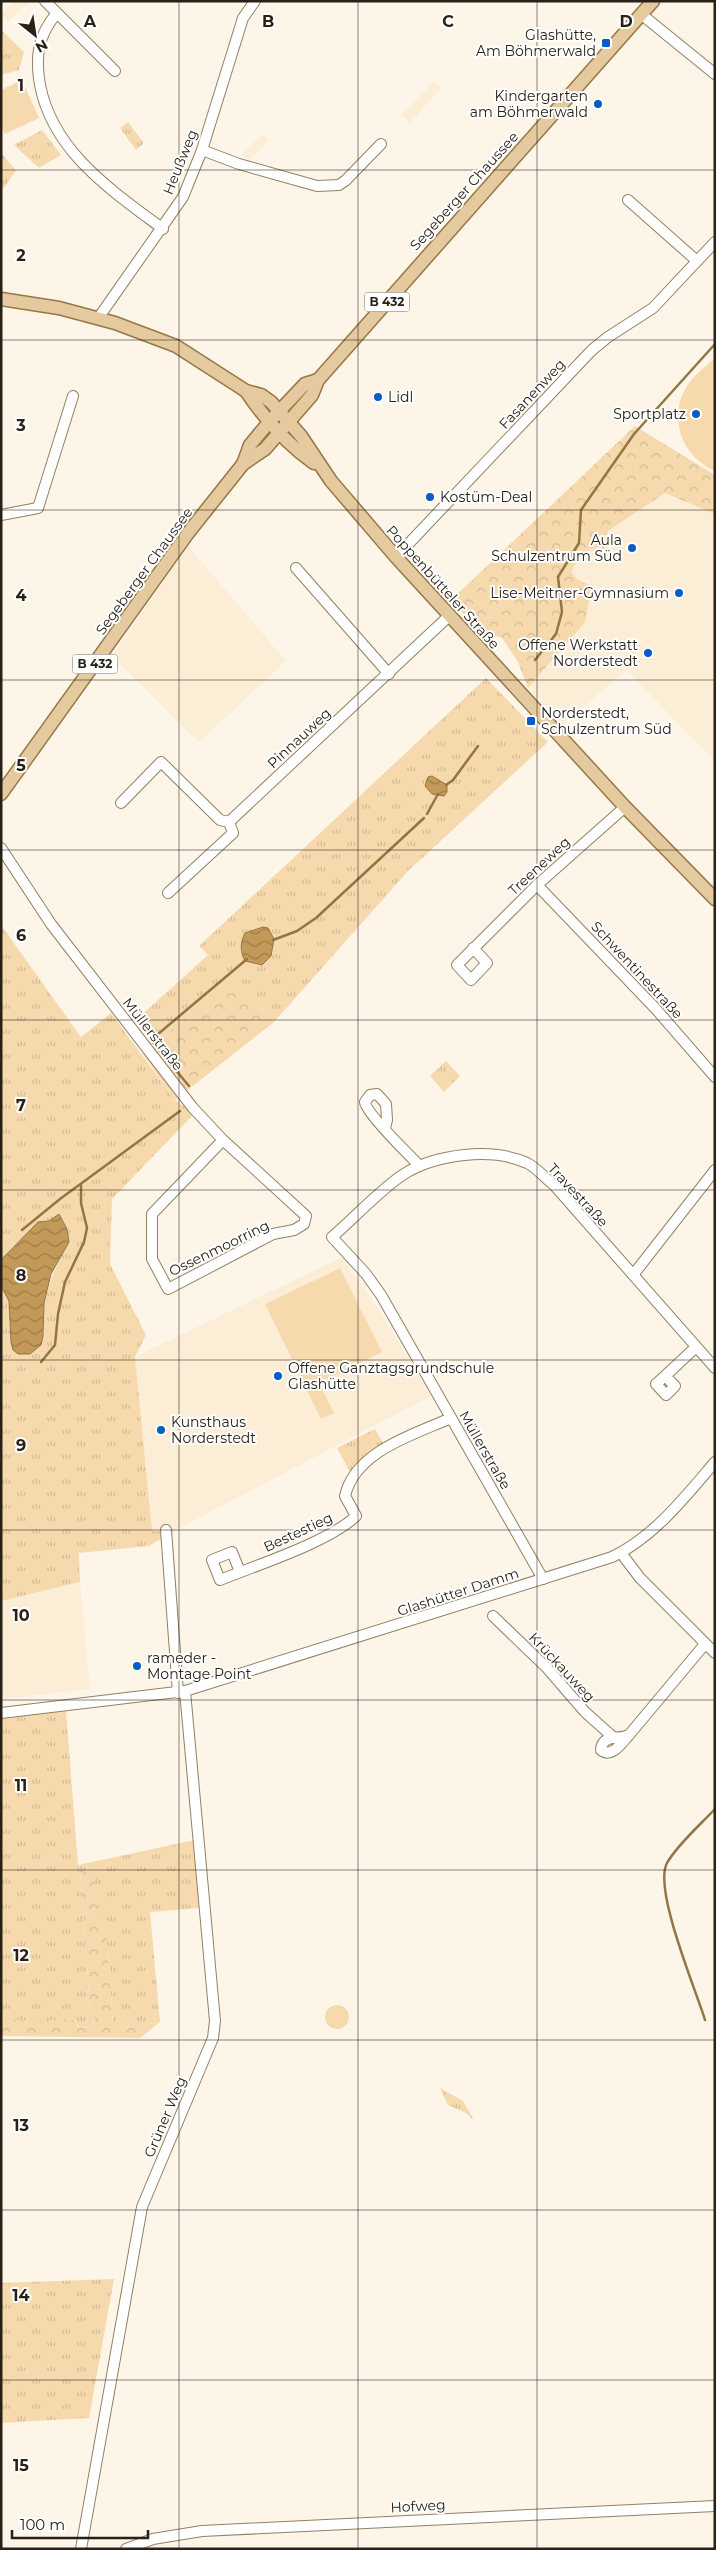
<svg xmlns="http://www.w3.org/2000/svg" width="716" height="2550" font-family="Montserrat,sans-serif">
<style>
.built{fill:#fcedd6}
.grass{fill:url(#grass-tufts)}
.forest{fill:url(#forest-crowns)}
.pitch{fill:#f6daae}
.water{fill:url(#water-waves);stroke:#947544}
.lines{fill:none;stroke-linecap:round;stroke-linejoin:round}
.stream{stroke:#947544;stroke-width:2.5}
.minor-casing{stroke:#928063;stroke-width:12}
.major-casing{stroke:#977745;stroke-width:15}
.minor{stroke:#fff;stroke-width:10}
.major{stroke:#e4ca9e;stroke-width:12}
.grid{fill:none;stroke:#292116;stroke-width:1;stroke-opacity:0.55}
.poi-dot{fill:#075cc5;stroke:#fff;stroke-width:2}
.labels{text-anchor:middle;stroke-width:4;stroke-linejoin:round;paint-order:stroke}
.shield{fill:#fff;stroke:#69645c;stroke-width:1}
.shield-label{font-size:12px;font-weight:bold;fill:#292116}
.poi-label{font-size:14px;fill:#292116;stroke:#fff;text-anchor:end}
.street-label{font-size:14px;fill:#292116;stroke:#fff}
.grid-label{font-size:16px;text-anchor:middle;font-weight:bold;fill:#292116;stroke:#fff;stroke-width:4;stroke-linejoin:round;paint-order:stroke}
</style>
<defs>
<pattern id="grass-tufts" width="24" height="20" patternUnits="userSpaceOnUse" patternTransform="scale(1.25)"><rect width="24" height="20" fill="#f6daae"/><path d="M3 7l-1-3M5 7V3M7 7l1-3M15 17l-1-3M17 17v-4M19 17l1-3" fill="none" stroke="#d3bb95"/></pattern>
<pattern id="forest-crowns" width="20" height="18" patternUnits="userSpaceOnUse" patternTransform="scale(1.25)"><rect width="20" height="18" fill="#f6daae"/><path d="M2 6a3 3 0 1 1 6 0M12 15a3 3 0 1 1 6 0" fill="none" stroke="#d3bb95"/></pattern>
<pattern id="water-waves" width="16" height="10" patternUnits="userSpaceOnUse" patternTransform="scale(1.25)"><rect width="16" height="10" fill="#c29957"/><path d="M0 5q4-4 8 0t8 0" fill="none" stroke="#9e7c47"/></pattern>
</defs>
<rect width="100%" height="100%" fill="#fef5e9"/>
<g class="built">
<polygon points="14,1 30,1 8,22 1,14"/>
<polygon points="434,81 442,87 410,123 402,115"/>
<polygon points="263,134 269,141 249,160 242,154"/>
<polygon points="665,493 715,514 715,762 627,670 562,724 528,688 585,622 588,583 577,579 572,573 573,567 589,550 593,549 603,552 605,549 608,531"/>
<polygon points="188,546 286,661 199,742 112,656"/>
<polygon points="342,1257 379,1310 431,1396 174,1531 152,1532 135,1357"/>
<polygon points="80,1582 90,1689 1,1699 1,1601"/>
</g>
<g class="grass">
<polygon points="1,30 24,52 19,70 1,75"/>
<polygon points="128,122 144,143 136,150 120,128"/>
<polygon points="42,130 61,155 39,168 14,145"/>
<polygon points="1,153 16,170 4,188 1,188"/>
<polygon points="486,678 548,742 408,871 274,1022 232,979 156,1044 138,1018 208,955 199,946"/>
<path d="M1 925 81 1037 111 1013 175 1100 194 1114 112 1199 110 1264 146 1335 135 1357 152 1531H174L149 1546 79 1553 80 1582 1 1601V1286L9 1301 13 1350 24 1355C30 1353 37 1351 41 1345 48 1334 41 1316 44 1303 50 1279 57 1264 69 1242L67 1229 59 1214 49 1221 38 1222 1 1260Z"/>
<polygon points="446,1061 460,1076 444,1092 430,1076"/>
<polygon points="375,1429 383,1443 357,1462 350,1472 337,1448"/>
<polygon points="66,1711 78,1865 195,1840 199,1908 150,1912 160,2022 118,2029 113,2025 108,1948 80,1871 90,2009 95,2016 93,2026 91,2028 80,2027 74,2020 1,2020 1,1718"/>
<polygon points="440,2088 463,2101 474,2120 466,2113 448,2105"/>
<polygon points="114,2279 89,2418 1,2423 1,2283"/>
</g>
<g class="forest">
<polygon points="635,426 715,475 715,514 665,493 608,531 604,553 589,550 573,567 572,573 577,579 592,586 585,622 528,688 518,662 502,638 477,630 451,600"/>
<polygon points="232,979 274,1022 175,1100 143,1054"/>
<polygon points="80,1871 90,1872 94,1877 108,1948 113,2025 118,2029 160,2022 140,2038 1,2036 1,2020 74,2020 80,2027 91,2028 93,2026 95,2016 90,2009"/>
</g>
<g class="pitch">
<polygon points="22,80 39,118 5,134 1,126 1,90"/>
<path d="M715 358V471C682 457 667 417 687 386 694 375 705 367 715 358Z"/>
<polygon points="340,1268 382,1352 319,1383 334,1413 321,1419 265,1304"/>
<circle cx="337" cy="2017" r="12"/>
</g>
<g class="water">
<polygon points="432,776 447,785 447,792 444,796 432,794 425,786 428,777"/>
<path d="M263 927 268 928 274 939 271 956 262 965 245 961C240 951 240 943 245 933Z"/>
<polygon points="59,1214 67,1229 69,1242 51,1274 44,1303 43,1337 41,1345 30,1354 18,1354 13,1350 11,1342 9,1301 1,1286 1,1260 38,1222 49,1221"/>
</g>
<g class="lines">
<g class="stream">
<polyline points="535,660 556,634 562,612 558,577 579,543 581,510 634,434 715,344"/>
<polyline points="446,785 453,780 478,746"/>
<polyline points="427,814 438,794"/>
<polyline points="273,940 297,931 316,918 424,818"/>
<polyline points="189,1086 151,1040 247,959"/>
<polyline points="22,1230 60,1199 180,1111"/>
<polyline points="41,1362 55,1345 58,1314 65,1282 84,1242 87,1228 81,1203 81,1185"/>
<path d="M705 2020C696 1990 653 1889 667 1863 677 1845 700 1825 715 1809"/>
</g>
<defs>
<g id="minor">
<polyline points="45,1 115,71"/>
<path d="M56 14C38 36 35 57 40 85 53 152 111 190 163 229"/>
<polyline points="641,14 715,74"/>
<polyline points="202,150 239,164 317,186 339,185 346,180 381,144"/>
<polyline points="628,200 697,261"/>
<polyline points="99,317 183,197 202,150 243,18 255,1"/>
<polyline points="1,515 38,508 73,396"/>
<polyline points="396,557 592,350 608,337 653,308 715,242"/>
<polyline points="296,568 389,674"/>
<polyline points="121,803 161,762 220,820 229,822"/>
<polyline points="229,822 449,616"/>
<polyline points="1,848 51,924 193,1108 223,1140 306,1216 304,1224 294,1230 273,1234 168,1289 152,1259 152,1214 223,1140"/>
<polyline points="537,885 655,1008 715,1077"/>
<polyline points="168,893 233,833 229,822"/>
<polyline points="473,948 487,963 471,980 457,965 537,885 625,807"/>
<path d="M385 1128 387 1120 386 1104 377 1094 370 1095 365 1102C366 1113 409 1155 420 1166"/>
<polyline points="633,1275 715,1170"/>
<polyline points="665,1376 656,1384 666,1395 675,1386 665,1376 696,1347"/>
<polyline points="166,1530 178,1693"/>
<polyline points="621,1553 640,1578 715,1653"/>
<path d="M240 1572 232 1552 212 1560 220 1580C257 1565 329 1542 356 1516L345 1496C355 1451 415 1434 451 1418"/>
<path d="M543 1579 381 1295 366 1274 332 1237C353 1219 382 1188 404 1174 436 1154 492 1147 527 1163 537 1168 545 1178 554 1185L715 1368"/>
<polyline points="493,1616 547,1668 585,1712 613,1737"/>
<path d="M1 1713 185 1691 612 1557C654 1537 685 1497 715 1462"/>
<path d="M629 1735C622 1742 612 1759 601 1750 602 1734 618 1740 629 1735L705 1644"/>
<polyline points="81,2549 142,2207 213,2038 215,2021 185,1691"/>
<polyline points="126,2549 153,2539 202,2531 715,2506"/>
</g>
<g id="major">
<polyline points="1,299 59,308 115,323 176,346 246,391 261,395 271,402 301,436 331,481 396,557 625,807 715,899"/>
<path d="M246 391C264 418 288 445 314 463"/>
<polyline points="243,464 250,445 270,421 305,384 318,380"/>
<polyline points="1,794 188,533 243,464 265,449 312,395 318,380 653,1"/>
</g>
</defs>
<use href="#minor" class="minor-casing"/>
<use href="#major" class="major-casing"/>
<use href="#minor" class="minor"/>
<use href="#major" class="major"/>
</g>
<path class="grid" d="M179 1V2549M358 1V2549M537 1V2549M1 170H715M1 340H715M1 510H715M1 680H715M1 850H715M1 1020H715M1 1190H715M1 1360H715M1 1530H715M1 1700H715M1 1870H715M1 2040H715M1 2210H715M1 2380H715"/>
<g class="poi-dot">
<rect x="601" y="38" width="10" height="10" rx="2.5"/>
<circle cx="598" cy="104" r="5"/>
<circle cx="378" cy="397" r="5"/>
<circle cx="696" cy="414" r="5"/>
<circle cx="430" cy="497" r="5"/>
<circle cx="632" cy="548" r="5"/>
<circle cx="679" cy="593" r="5"/>
<circle cx="648" cy="653" r="5"/>
<rect x="526" y="716" width="10" height="10" rx="2.5"/>
<circle cx="278" cy="1376" r="5"/>
<circle cx="161" cy="1430" r="5"/>
<circle cx="137" cy="1666" r="5"/>
</g>
<g class="labels">
<g class="shield">
<rect x="364.5" y="292.5" width="45" height="19" rx="4"/>
<rect x="72.5" y="654.5" width="45" height="19" rx="4"/>
</g>
<g class="shield-label">
<text x="387" y="306">B 432</text>
<text x="95" y="668">B 432</text>
</g>
<g class="poi-label">
<text x="596" y="40">Glashütte,<tspan x="596" dy="16">Am Böhmerwald</tspan></text>
<text x="588" y="101">Kindergarten<tspan x="588" dy="16">am Böhmerwald</tspan></text>
<text x="388" y="402" text-anchor="start">Lidl</text>
<text x="686" y="419">Sportplatz</text>
<text x="440" y="502" text-anchor="start">Kostüm-Deal</text>
<text x="622" y="545">Aula<tspan x="622" dy="16">Schulzentrum Süd</tspan></text>
<text x="669" y="598">Lise-Meitner-Gymnasium</text>
<text x="638" y="650">Offene Werkstatt<tspan x="638" dy="16">Norderstedt</tspan></text>
<text x="541" y="718" text-anchor="start">Norderstedt,<tspan x="541" dy="16">Schulzentrum Süd</tspan></text>
<text x="288" y="1373" text-anchor="start">Offene Ganztagsgrundschule<tspan x="288" dy="16">Glashütte</tspan></text>
<text x="171" y="1427" text-anchor="start">Kunsthaus<tspan x="171" dy="16">Norderstedt</tspan></text>
<text x="147" y="1663" text-anchor="start">rameder -<tspan x="147" dy="16">Montage Point</tspan></text>
</g>
<g class="street-label">
<text transform="translate(180 162) rotate(-68)" y="5">Heußweg</text>
<text transform="translate(464 191) rotate(-48)" y="5">Segeberger Chaussee</text>
<text transform="translate(532 394) rotate(-47)" y="5">Fasanenweg</text>
<text transform="translate(144 571) rotate(-54)" y="5">Segeberger Chaussee</text>
<text transform="translate(443 587) rotate(48)" y="5">Poppenbütteler Straße</text>
<text transform="translate(299 738) rotate(-43)" y="5">Pinnauweg</text>
<text transform="translate(539 866) rotate(-43)" y="5">Treeneweg</text>
<text transform="translate(637 970) rotate(47)" y="5">Schwentinestraße</text>
<text transform="translate(153 1034) rotate(52)" y="5">Müllerstraße</text>
<text transform="translate(578 1195) rotate(47)" y="5">Travestraße</text>
<text transform="translate(219 1248) rotate(-26)" y="5">Ossenmoorring</text>
<text transform="translate(485 1450) rotate(60)" y="5">Müllerstraße</text>
<text transform="translate(298 1532) rotate(-25)" y="5">Bestestieg</text>
<text transform="translate(458 1592) rotate(-18)" y="5">Glashütter Damm</text>
<text transform="translate(562 1667) rotate(47)" y="5">Krückauweg</text>
<text transform="translate(165 2117) rotate(-67)" y="5">Grüner Weg</text>
<text transform="translate(418 2506) rotate(-3)" y="5">Hofweg</text>
</g>
</g>
<g class="grid-label">
<text x="90" y="27">A</text>
<text x="268" y="27">B</text>
<text x="448" y="27">C</text>
<text x="626" y="27">D</text>
<text x="21" y="91">1</text>
<text x="21" y="261">2</text>
<text x="21" y="431">3</text>
<text x="21" y="601">4</text>
<text x="21" y="771">5</text>
<text x="21" y="941">6</text>
<text x="21" y="1111">7</text>
<text x="21" y="1281">8</text>
<text x="21" y="1451">9</text>
<text x="21" y="1621">10</text>
<text x="21" y="1791">11</text>
<text x="21" y="1961">12</text>
<text x="21" y="2131">13</text>
<text x="21" y="2301">14</text>
<text x="21" y="2471">15</text>
</g>
<rect width="716" height="2550" fill="none" stroke="#292116" stroke-width="5"/>
<g transform="translate(35 35) rotate(150)" stroke="#ffffff" stroke-width="4" paint-order="stroke">
<path d="M0-4L9 19L0 12L-9 19Z" fill="#292116"/>
<text y="-8" font-size="14" font-weight="bold" text-anchor="middle" fill="#292116">N</text>
</g>
<path d="M12 2530v8h136v-8" fill="none" stroke="#292116" stroke-width="2.5"/>
<text x="20" y="2530" font-size="15" fill="#292116" stroke="#ffffff" stroke-width="4" paint-order="stroke">100 m</text>
</svg>
